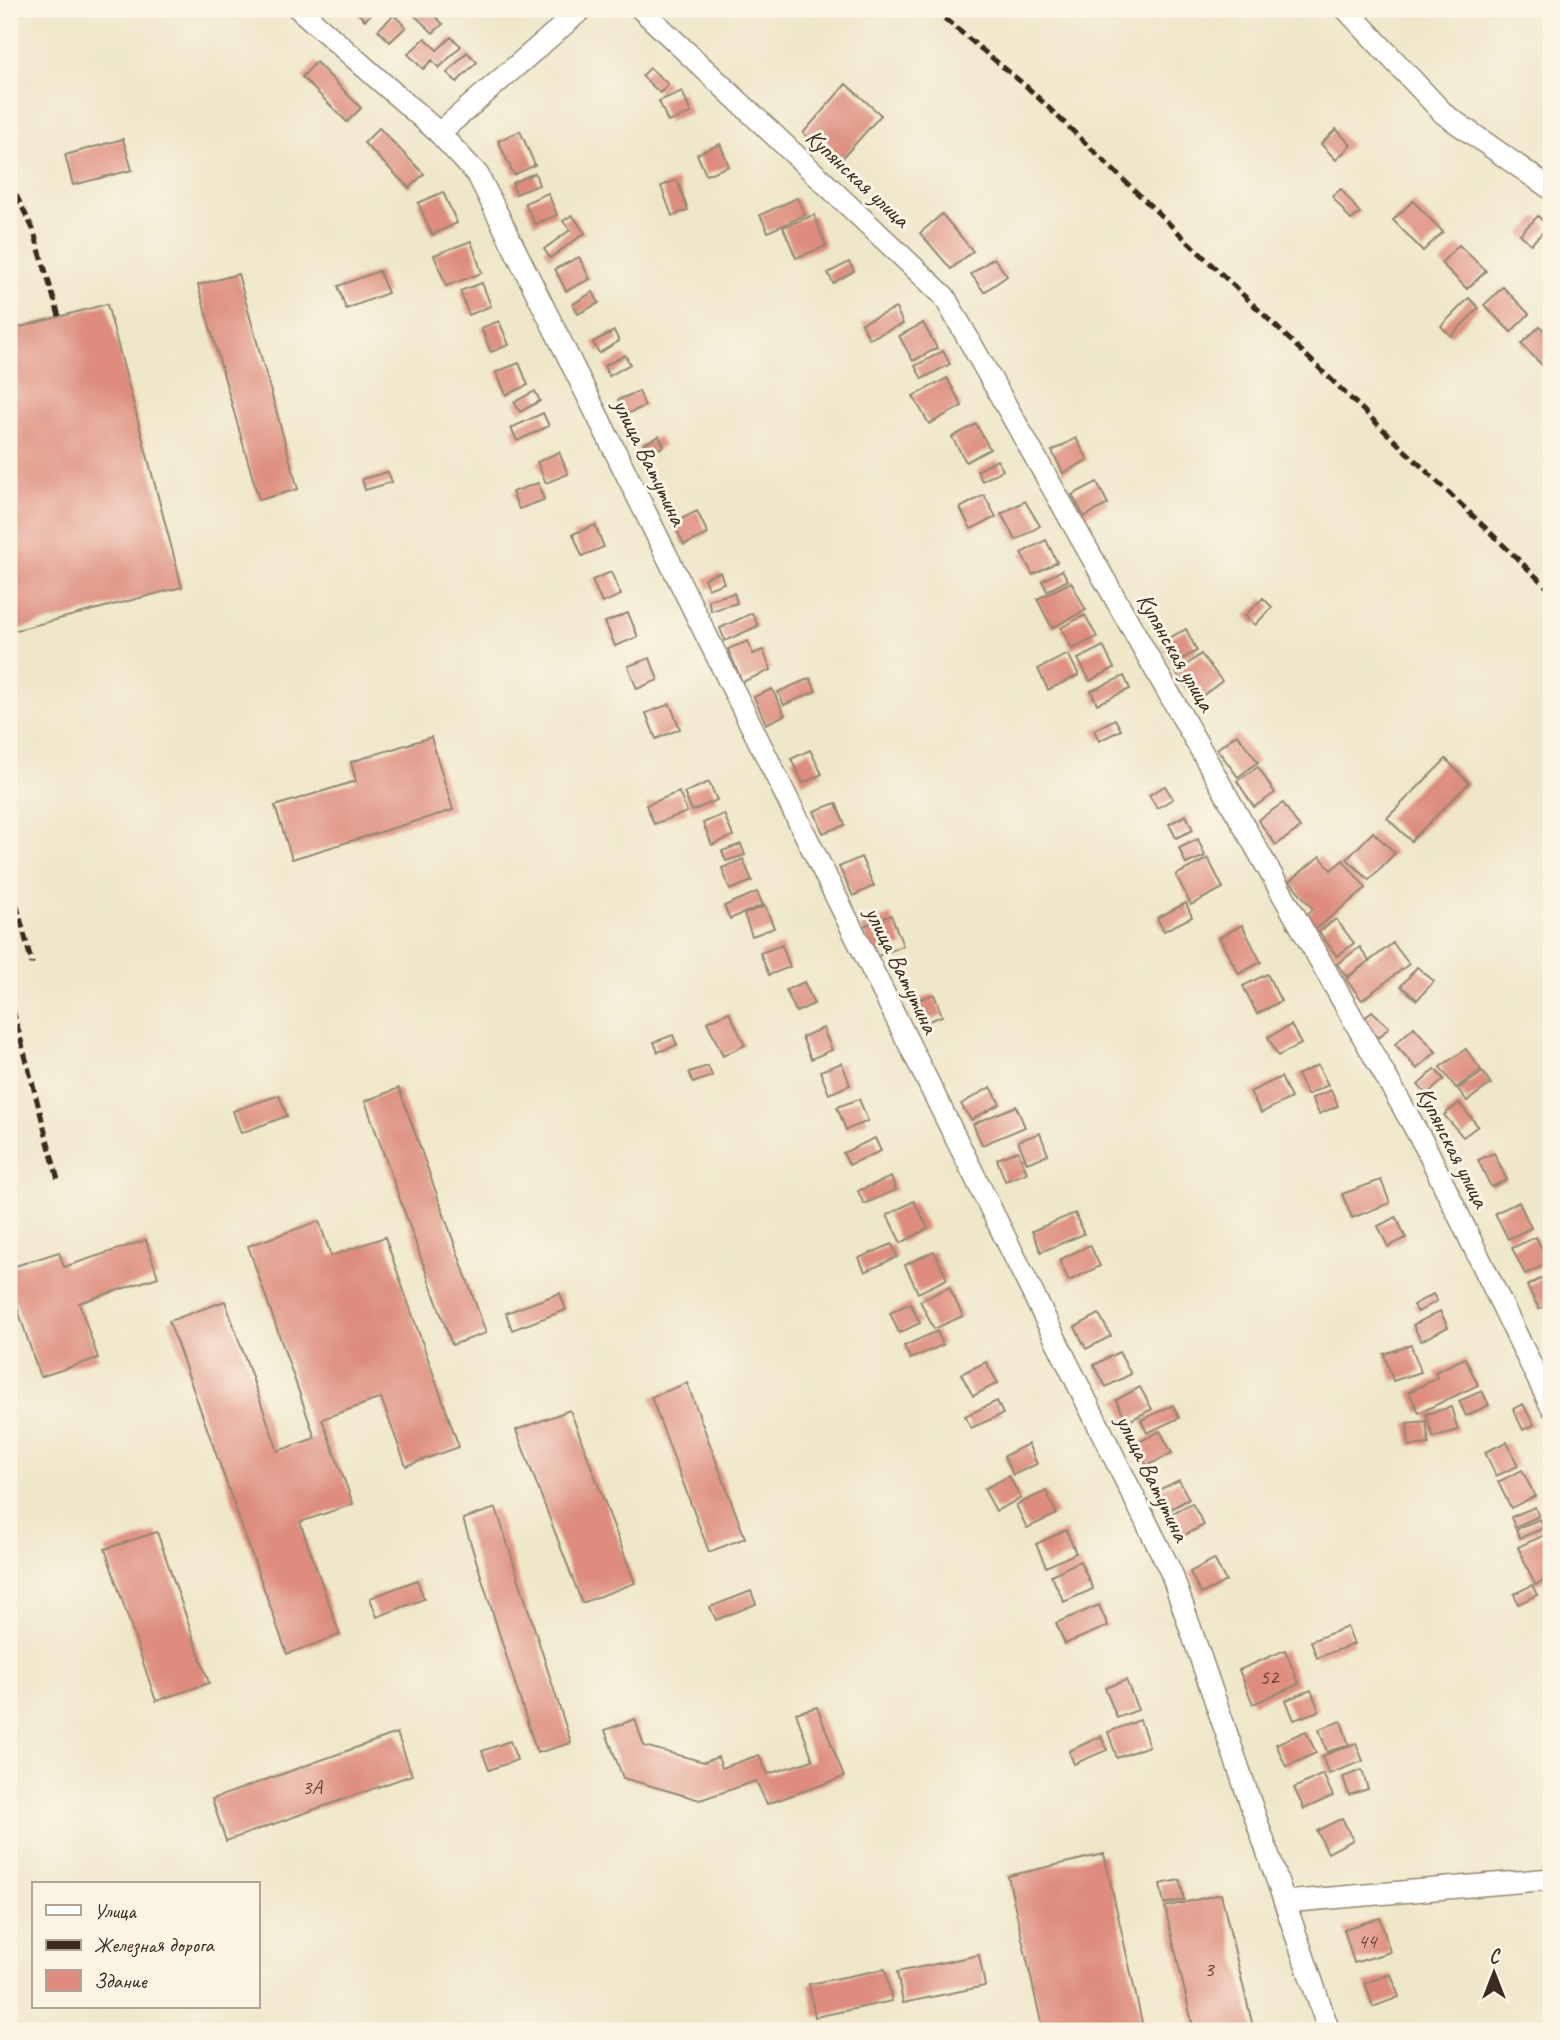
<svg xmlns="http://www.w3.org/2000/svg" width="1560" height="2040" font-family="Caveat,sans-serif">
<style>
.building{fill:#dd8c7d}
.lines{fill:none;stroke-linecap:round;stroke-linejoin:round}
.minor-casing{stroke:#948874;stroke-width:24}
.minor{stroke:#fff;stroke-width:21}
.rail{stroke:#3b2a1e;stroke-width:5;stroke-dasharray:10 5;stroke-linecap:butt}
.labels{text-anchor:middle;stroke-width:6;stroke-linejoin:round;paint-order:stroke}
.number-label{font-size:21px;fill:#644236}
.street-label{font-size:24px;fill:#3b2a1e;stroke:#fcf5e5}
</style>
<rect width="100%" height="100%" fill="#fcf5e5"/>
<filter id="ink" filterUnits="userSpaceOnUse"><feTurbulence type="fractalNoise" baseFrequency=".0143" numOctaves="2"/><feDisplacementMap in="SourceGraphic" scale="14" xChannelSelector="R" yChannelSelector="G"/><feConvolveMatrix kernelMatrix="1 2 1 2 8 2 1 2 1" color-interpolation-filters="sRGB"/></filter>
<filter id="wash" filterUnits="userSpaceOnUse"><feTurbulence type="fractalNoise" baseFrequency=".00686" numOctaves="4" result="noise"/><feDisplacementMap in="SourceGraphic" scale="28" xChannelSelector="R" yChannelSelector="G"/><feGaussianBlur stdDeviation="1.57" result="paint"/><feColorMatrix in="noise" values="0 0 0 0 0 0 0 0 0 0 0 0 0 0 0 0 0 1.4 0 .05"/><feComposite in="paint" operator="in"/></filter>
<g filter="url(#wash)">
<rect width="100%" height="100%" fill="#eee7c9"/>
<g id="blocks">
<g class="building">
<polygon points="353,9 376,9 365,20"/>
<polygon points="420,9 428,9 443,24 433,33 414,15"/>
<polygon points="394,15 406,27 390,42 378,30"/>
<polygon points="451,37 461,46 439,68 432,60 423,69 408,54 425,38 437,50"/>
<polygon points="467,52 477,62 457,82 447,73"/>
<polygon points="316,62 361,108 347,122 302,77"/>
<polygon points="650,68 668,84 660,93 642,76"/>
<polygon points="846,84 881,115 838,163 803,133"/>
<polygon points="682,91 691,113 668,122 659,101"/>
<polygon points="379,128 424,174 409,188 364,143"/>
<polygon points="1336,129 1351,145 1336,160 1321,144"/>
<polygon points="520,131 535,165 514,175 498,141"/>
<polygon points="123,139 132,170 73,185 65,155"/>
<polygon points="720,144 729,166 706,175 697,154"/>
<polygon points="535,173 539,185 516,194 512,183"/>
<polygon points="677,180 688,210 672,216 661,186"/>
<polygon points="1341,189 1360,213 1351,220 1332,196"/>
<polygon points="443,192 457,223 432,235 418,203"/>
<polygon points="548,193 557,215 535,224 525,203"/>
<polygon points="797,198 805,215 768,232 760,215"/>
<polygon points="1413,201 1443,232 1423,251 1393,220"/>
<polygon points="942,214 973,251 951,269 920,233"/>
<polygon points="572,215 585,233 550,258 544,249 570,230 563,221"/>
<polygon points="814,215 826,246 796,258 783,227"/>
<polygon points="1538,216 1548,227 1531,244 1520,234"/>
<polygon points="471,241 482,273 446,286 434,255"/>
<polygon points="1459,245 1486,271 1467,289 1441,263"/>
<polygon points="579,257 590,279 566,291 555,269"/>
<polygon points="994,258 1007,276 984,292 971,274"/>
<polygon points="849,262 854,271 833,283 828,273"/>
<polygon points="379,271 388,293 346,309 338,286"/>
<polygon points="238,274 298,489 259,500 198,285"/>
<polygon points="482,283 491,306 469,315 460,291"/>
<polygon points="1503,287 1529,314 1511,332 1484,305"/>
<polygon points="593,292 599,303 578,314 573,304"/>
<polygon points="1469,298 1479,308 1451,336 1441,326"/>
<polygon points="107,304 182,587 9,632 9,330"/>
<polygon points="896,308 903,324 869,339 862,323"/>
<polygon points="499,321 509,345 491,352 481,328"/>
<polygon points="923,323 937,348 913,361 899,336"/>
<polygon points="1540,326 1551,338 1551,367 1548,371 1521,344"/>
<polygon points="614,331 619,341 599,353 593,342"/>
<polygon points="943,351 950,364 922,379 915,366"/>
<polygon points="625,355 630,364 609,376 604,366"/>
<polygon points="519,363 528,385 506,395 496,372"/>
<polygon points="947,378 962,406 929,424 913,396"/>
<polygon points="535,391 540,401 520,412 514,402"/>
<polygon points="639,391 645,406 625,415 618,400"/>
<polygon points="543,413 549,426 517,441 511,428"/>
<polygon points="976,424 990,449 966,462 952,437"/>
<polygon points="659,436 664,446 644,457 638,447"/>
<polygon points="1076,438 1088,460 1063,473 1052,451"/>
<polygon points="559,452 568,474 546,483 537,462"/>
<polygon points="997,460 1003,470 982,481 977,471"/>
<polygon points="388,472 392,482 365,490 362,479"/>
<polygon points="1097,482 1108,504 1084,517 1072,495"/>
<polygon points="538,483 544,500 519,509 512,492"/>
<polygon points="984,495 996,517 971,529 960,508"/>
<polygon points="1025,501 1040,526 1016,540 1001,514"/>
<polygon points="697,511 708,534 684,545 673,523"/>
<polygon points="595,525 604,547 582,556 573,534"/>
<polygon points="1046,540 1057,562 1033,575 1021,553"/>
<polygon points="1062,570 1068,580 1047,591 1042,581"/>
<polygon points="611,572 621,595 602,603 592,580"/>
<polygon points="720,572 724,583 708,589 704,578"/>
<polygon points="1071,582 1086,610 1052,628 1037,599"/>
<polygon points="734,593 737,603 711,611 708,600"/>
<polygon points="1263,598 1272,607 1255,625 1245,616"/>
<polygon points="628,613 638,637 615,646 605,622"/>
<polygon points="752,613 758,626 725,641 720,628"/>
<polygon points="1085,615 1097,637 1072,649 1061,628"/>
<polygon points="1186,629 1197,651 1172,664 1161,642"/>
<polygon points="748,641 753,654 763,650 771,670 742,682 728,649"/>
<polygon points="1103,646 1114,668 1090,681 1078,659"/>
<polygon points="1068,654 1079,675 1048,690 1038,669"/>
<polygon points="1201,654 1222,681 1197,700 1176,673"/>
<polygon points="650,658 658,680 637,689 628,666"/>
<polygon points="1124,676 1130,689 1097,704 1091,691"/>
<polygon points="810,678 816,691 784,705 778,692"/>
<polygon points="772,689 785,715 766,724 754,697"/>
<polygon points="670,704 680,729 656,739 646,713"/>
<polygon points="1115,719 1121,730 1099,741 1094,730"/>
<polygon points="1237,734 1258,762 1238,777 1217,749"/>
<polygon points="431,737 453,810 292,859 275,806 356,781 351,762"/>
<polygon points="810,750 822,774 803,783 791,759"/>
<polygon points="1446,759 1469,783 1411,841 1387,818"/>
<polygon points="1258,767 1275,793 1254,807 1237,781"/>
<polygon points="709,782 717,800 692,811 684,793"/>
<polygon points="1165,786 1173,799 1157,808 1149,795"/>
<polygon points="679,792 687,812 654,824 646,805"/>
<polygon points="836,803 845,825 823,833 814,811"/>
<polygon points="1283,803 1300,828 1276,845 1258,820"/>
<polygon points="724,814 733,836 712,845 703,823"/>
<polygon points="1186,815 1193,830 1176,838 1169,824"/>
<polygon points="1373,832 1395,853 1369,880 1347,859"/>
<polygon points="1198,839 1205,856 1186,864 1179,848"/>
<polygon points="741,844 745,855 726,861 722,851"/>
<polygon points="1320,856 1331,870 1343,860 1366,888 1311,933 1300,920 1313,909 1290,881"/>
<polygon points="861,857 874,886 853,896 839,867"/>
<polygon points="1208,858 1223,888 1191,905 1176,875"/>
<polygon points="743,859 752,881 730,890 722,868"/>
<polygon points="757,892 763,905 730,919 724,906"/>
<polygon points="1186,903 1192,917 1164,931 1157,918"/>
<polygon points="765,906 774,928 752,936 744,914"/>
<polygon points="891,915 903,946 873,958 861,927"/>
<polygon points="1336,919 1354,943 1337,956 1319,932"/>
<polygon points="1242,925 1261,962 1239,974 1219,938"/>
<polygon points="1393,943 1409,964 1362,1000 1346,979"/>
<polygon points="782,945 790,967 769,975 760,953"/>
<polygon points="1360,947 1369,961 1347,977 1337,964"/>
<polygon points="1417,967 1434,981 1417,1000 1401,986"/>
<polygon points="1267,974 1281,1001 1257,1014 1243,986"/>
<polygon points="804,982 814,1004 796,1012 786,990"/>
<polygon points="934,994 942,1016 921,1024 912,1002"/>
<polygon points="1372,1011 1389,1027 1379,1038 1362,1021"/>
<polygon points="729,1012 745,1045 723,1056 707,1022"/>
<polygon points="1291,1025 1301,1044 1278,1056 1268,1037"/>
<polygon points="1414,1027 1436,1052 1417,1069 1395,1044"/>
<polygon points="823,1028 832,1050 811,1059 802,1037"/>
<polygon points="673,1035 677,1045 658,1052 654,1042"/>
<polygon points="1466,1049 1481,1070 1456,1088 1440,1067"/>
<polygon points="842,1063 850,1085 829,1094 820,1071"/>
<polygon points="1318,1065 1328,1085 1307,1095 1297,1075"/>
<polygon points="708,1066 712,1076 693,1083 689,1072"/>
<polygon points="1435,1069 1444,1079 1427,1095 1418,1085"/>
<polygon points="1483,1072 1491,1084 1467,1101 1458,1089"/>
<polygon points="1281,1077 1291,1098 1261,1113 1250,1092"/>
<polygon points="991,1087 1000,1104 971,1120 961,1104"/>
<polygon points="399,1088 486,1333 452,1345 365,1101"/>
<polygon points="1331,1090 1338,1106 1319,1114 1312,1098"/>
<polygon points="279,1095 287,1116 241,1133 233,1111"/>
<polygon points="859,1099 868,1121 846,1130 837,1107"/>
<polygon points="1459,1103 1478,1126 1463,1137 1444,1115"/>
<polygon points="1016,1106 1025,1127 982,1145 973,1124"/>
<polygon points="1040,1133 1048,1155 1027,1163 1018,1141"/>
<polygon points="875,1138 881,1151 849,1165 843,1153"/>
<polygon points="1018,1151 1027,1173 1005,1181 997,1159"/>
<polygon points="1494,1153 1507,1180 1491,1187 1478,1160"/>
<polygon points="891,1177 896,1190 864,1204 858,1191"/>
<polygon points="1381,1180 1390,1203 1352,1218 1342,1194"/>
<polygon points="914,1201 928,1228 901,1243 887,1215"/>
<polygon points="1519,1202 1531,1228 1508,1239 1495,1213"/>
<polygon points="1075,1213 1084,1234 1041,1252 1032,1231"/>
<polygon points="1396,1217 1406,1238 1388,1247 1378,1226"/>
<polygon points="319,1221 331,1256 385,1237 459,1447 406,1466 381,1398 322,1419 353,1504 300,1522 340,1635 287,1654 169,1321 225,1301 278,1451 315,1438 248,1246"/>
<polygon points="1536,1237 1549,1263 1525,1274 1512,1248"/>
<polygon points="146,1240 158,1277 79,1303 98,1358 40,1377 9,1282 9,1268 59,1252 64,1267"/>
<polygon points="892,1244 897,1257 865,1272 859,1258"/>
<polygon points="1090,1245 1100,1266 1069,1281 1059,1260"/>
<polygon points="934,1251 947,1279 918,1293 905,1265"/>
<polygon points="1551,1273 1551,1302 1539,1309 1527,1286"/>
<polygon points="949,1287 963,1316 934,1329 920,1301"/>
<polygon points="560,1293 566,1310 512,1330 506,1313"/>
<polygon points="1433,1294 1437,1301 1418,1312 1413,1305"/>
<polygon points="910,1303 920,1323 899,1333 890,1313"/>
<polygon points="1440,1311 1448,1327 1421,1341 1413,1325"/>
<polygon points="1099,1314 1111,1336 1086,1349 1075,1327"/>
<polygon points="937,1331 943,1345 910,1359 904,1346"/>
<polygon points="1411,1345 1421,1372 1393,1381 1384,1354"/>
<polygon points="1119,1352 1131,1374 1106,1387 1094,1365"/>
<polygon points="1465,1358 1478,1385 1419,1413 1409,1392 1437,1378 1435,1372"/>
<polygon points="986,1362 998,1383 973,1396 961,1374"/>
<polygon points="687,1383 745,1538 709,1552 651,1397"/>
<polygon points="1140,1387 1152,1409 1127,1422 1116,1400"/>
<polygon points="1482,1391 1489,1405 1466,1416 1459,1401"/>
<polygon points="997,1401 1003,1414 971,1428 965,1416"/>
<polygon points="1523,1404 1534,1425 1523,1430 1513,1409"/>
<polygon points="1173,1405 1179,1418 1147,1433 1141,1420"/>
<polygon points="1451,1407 1458,1430 1433,1437 1426,1414"/>
<polygon points="570,1410 635,1583 582,1603 516,1430"/>
<polygon points="1426,1421 1429,1444 1409,1446 1407,1423"/>
<polygon points="1160,1431 1172,1453 1147,1466 1135,1444"/>
<polygon points="1507,1442 1518,1466 1496,1476 1485,1452"/>
<polygon points="1028,1444 1037,1464 1013,1475 1004,1456"/>
<polygon points="1522,1470 1535,1496 1511,1508 1498,1482"/>
<polygon points="1009,1476 1021,1498 996,1511 984,1489"/>
<polygon points="1179,1480 1189,1499 1169,1510 1159,1490"/>
<polygon points="1046,1491 1057,1514 1027,1528 1016,1505"/>
<polygon points="1192,1503 1204,1525 1179,1538 1167,1516"/>
<polygon points="1535,1507 1539,1516 1515,1527 1511,1517"/>
<polygon points="496,1508 571,1743 537,1753 463,1519"/>
<polygon points="1540,1519 1544,1528 1520,1538 1516,1529"/>
<polygon points="1066,1530 1076,1553 1046,1567 1036,1544"/>
<polygon points="157,1532 209,1683 156,1701 105,1549"/>
<polygon points="1551,1532 1551,1577 1535,1585 1518,1547"/>
<polygon points="1214,1559 1226,1581 1201,1594 1190,1572"/>
<polygon points="1080,1561 1093,1589 1064,1602 1051,1575"/>
<polygon points="417,1580 424,1599 377,1617 370,1598"/>
<polygon points="1532,1585 1537,1595 1518,1604 1514,1594"/>
<polygon points="751,1591 756,1604 716,1620 710,1607"/>
<polygon points="1099,1605 1108,1626 1065,1644 1056,1623"/>
<polygon points="1347,1627 1354,1644 1317,1658 1311,1641"/>
<polygon points="1285,1650 1299,1684 1253,1704 1239,1670"/>
<polygon points="1126,1680 1138,1710 1117,1718 1105,1688"/>
<polygon points="1311,1690 1319,1711 1294,1720 1286,1700"/>
<polygon points="817,1707 844,1777 767,1804 756,1781 700,1800 623,1778 605,1730 635,1719 644,1746 704,1762 718,1757 722,1768 759,1755 768,1774 813,1760 796,1713"/>
<polygon points="1140,1720 1149,1746 1117,1758 1108,1732"/>
<polygon points="1341,1721 1349,1745 1327,1752 1319,1729"/>
<polygon points="1306,1731 1316,1753 1286,1767 1276,1744"/>
<polygon points="397,1733 412,1775 226,1841 212,1799"/>
<polygon points="1101,1736 1107,1750 1074,1764 1069,1751"/>
<polygon points="510,1741 517,1760 489,1770 482,1751"/>
<polygon points="1356,1743 1363,1761 1329,1774 1322,1756"/>
<polygon points="1362,1770 1368,1789 1349,1795 1343,1777"/>
<polygon points="1323,1774 1333,1796 1304,1809 1294,1788"/>
<polygon points="1342,1818 1353,1840 1328,1853 1317,1831"/>
<polygon points="1104,1854 1144,2031 1043,2031 1008,1876"/>
<polygon points="1180,1880 1184,1900 1164,1904 1160,1884"/>
<polygon points="1221,1894 1254,2031 1194,2031 1165,1907"/>
<polygon points="1380,1918 1390,1952 1354,1963 1344,1929"/>
<polygon points="979,1955 985,1986 903,2003 897,1972"/>
<polygon points="885,1969 892,2001 815,2017 809,1984"/>
<polygon points="1391,1974 1399,1997 1373,2007 1365,1983"/>
</g>
</g>
</g>
<g filter="url(#ink)">
<use href="#blocks" fill-opacity="0" stroke="#948874" stroke-width="2"/>
<g class="lines">
<defs>
<g id="minor">
<polyline points="299,9 439,133 478,175 1171,1572 1329,2031"/>
<polyline points="641,9 944,296 1425,1146 1551,1406"/>
<polyline points="1346,9 1444,114 1551,189"/>
<polyline points="439,133 582,9"/>
<polyline points="1285,1902 1551,1879"/>
</g>
</defs>
<use href="#minor" class="minor-casing"/>
<use href="#minor" class="minor"/>
<g class="rail">
<polyline points="933,9 1026,86 1551,591"/>
<polyline points="9,181 33,229 59,316"/>
<polyline points="9,875 32,964"/>
<polyline points="9,995 58,1180"/>
</g>
</g>
</g>
<g class="labels">
<g class="number-label">
<text x="1269" y="1684">52</text>
<text x="312" y="1794">3А</text>
<text x="1367" y="1948">44</text>
<text x="1209" y="1976">3</text>
</g>
<g class="street-label">
<text transform="translate(858 178) rotate(43)" y="8">Купянская улица</text>
<text transform="translate(650 462) rotate(64)" y="8">улица Ватутина</text>
<text transform="translate(1176 652) rotate(60)" y="8">Купянская улица</text>
<text transform="translate(902 970) rotate(64)" y="8">улица Ватутина</text>
<text transform="translate(1453 1147) rotate(63)" y="8">Купянская улица</text>
<text transform="translate(1153 1478) rotate(64)" y="8">улица Ватутина</text>
</g>
</g>
<rect width="1560" height="2040" fill="none" stroke="#fcf5e5" stroke-width="35"/>
<rect x="32" y="1882" width="228" height="126" fill="#fcf5e5" stroke="#afa495" stroke-width="2"/>
<rect x="46" y="1905" width="35" height="10" fill="#ffffff" stroke="#afa495" stroke-width="2"/>
<text x="94" y="1918" font-size="21" fill="#3b2a1e">Улица</text>
<rect x="46" y="1940" width="35" height="10" fill="#3b2a1e" stroke="#afa495" stroke-width="2"/>
<text x="94" y="1952" font-size="21" fill="#3b2a1e">Железная дорога</text>
<rect x="46" y="1970" width="35" height="21" fill="#dd8c7d" stroke="#afa495" stroke-width="2"/>
<text x="94" y="1988" font-size="21" fill="#3b2a1e">Здание</text>
<g transform="translate(1494 1973)" stroke="#fcf5e5" stroke-width="5" paint-order="stroke">
<path d="M0-5L12 26L0 18L-12 26Z" fill="#3b2a1e"/>
<text y="-10" font-size="19" font-weight="bold" text-anchor="middle" fill="#3b2a1e">С</text>
</g>
</svg>
